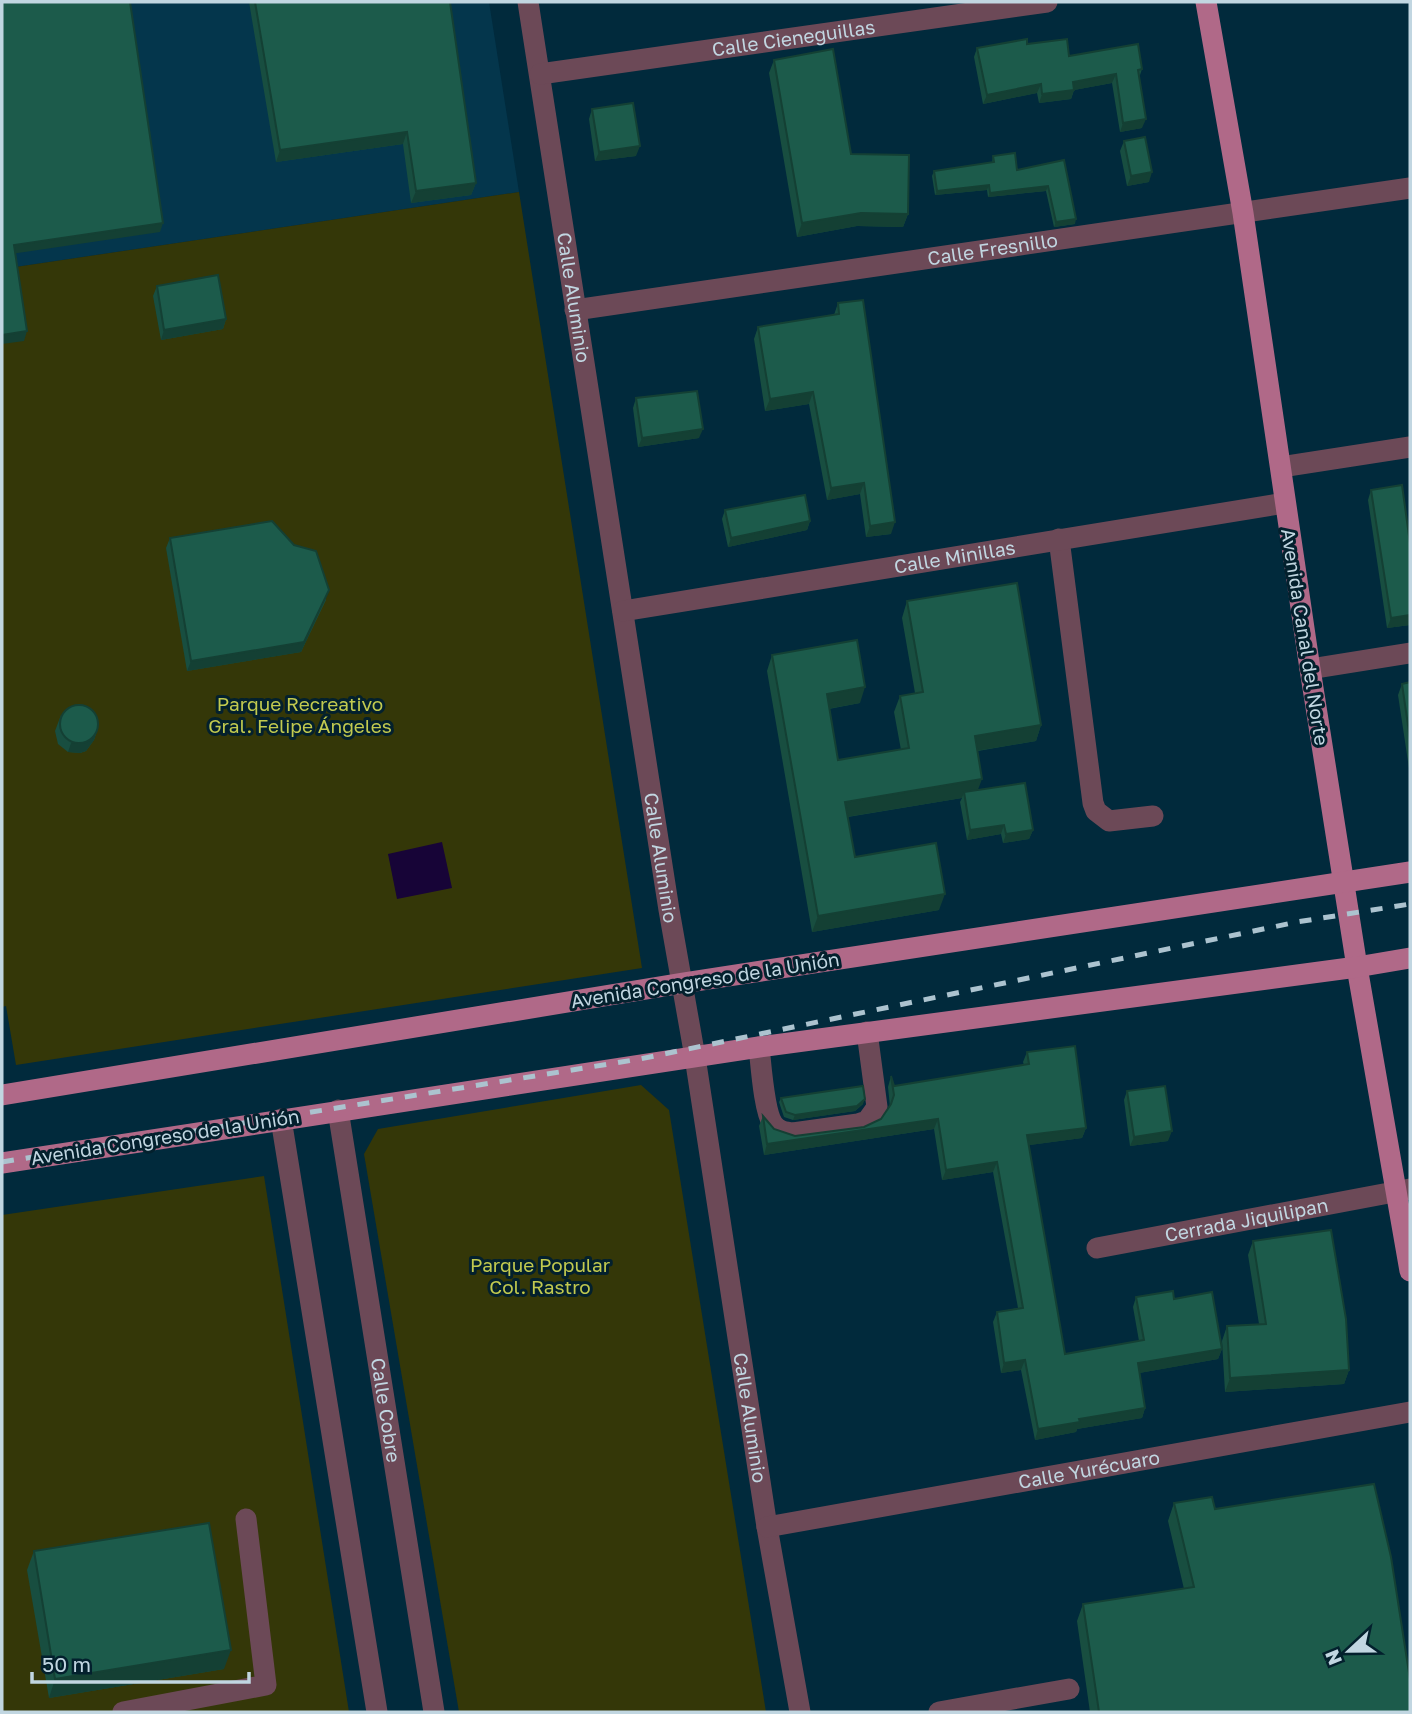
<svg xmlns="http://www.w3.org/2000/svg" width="1412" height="1714" font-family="'Golos Text',sans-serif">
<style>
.built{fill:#04364c}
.green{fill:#343708}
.water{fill:#170437}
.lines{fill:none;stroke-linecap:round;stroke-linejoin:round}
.minor{stroke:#6c4957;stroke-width:21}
.major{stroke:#b06988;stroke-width:21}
.rail{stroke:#acc3cf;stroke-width:5;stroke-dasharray:12 12;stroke-linecap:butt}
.wall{fill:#184e40}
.shaded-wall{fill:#144034}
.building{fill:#1c5b4b;stroke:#144034;stroke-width:2}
.labels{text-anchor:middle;stroke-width:6;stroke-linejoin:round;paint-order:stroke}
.street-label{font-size:19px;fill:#c1d6e1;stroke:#03202d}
.park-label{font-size:19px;fill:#c2ca4f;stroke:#03202d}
</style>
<rect width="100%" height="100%" fill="#012a3c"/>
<polygon class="built" points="2,2 489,2 519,192 2,269"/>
<g class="green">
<polygon points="519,192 642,968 16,1065 6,1006 2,1007 2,269"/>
<polygon points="641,1085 669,1110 766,1712 459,1712 364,1154 378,1129"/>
<polygon points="264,1176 349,1712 2,1712 2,1215"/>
</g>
<polygon class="water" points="442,842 452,888 397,899 388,854"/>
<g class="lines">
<g class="minor">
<path id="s1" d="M528 2 669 910 695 1057 767 1527 800 1712"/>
<path id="s2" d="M540 74 1047 2"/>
<path id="s3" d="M575 310 1410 188"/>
<polyline points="1281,467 1410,447"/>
<polyline points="1059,539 1093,803 1096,811 1109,821 1153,816"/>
<path id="s4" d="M623 611 1285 503"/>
<polyline points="1310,669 1410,653"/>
<path d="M759 1047C761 1064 764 1112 773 1124 778 1131 785 1132 793 1133L858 1124 867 1121 877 1107 867 1032"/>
<path id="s5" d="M338 1110 434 1712"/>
<polyline points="281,1119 377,1712"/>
<path id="s6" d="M1097 1248 1410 1189"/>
<path id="s7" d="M767 1527 1410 1412"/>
<polyline points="123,1712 266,1685 246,1519"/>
<polyline points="939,1712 1069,1689"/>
</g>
<g class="major">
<polyline points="1206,2 1243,213 1310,669 1357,967 1410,1271"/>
<polyline points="2,1095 683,983 1410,872"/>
<polyline points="2,1163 759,1047 1357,967 1410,958"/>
</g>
<polyline class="rail" points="2,1162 640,1059 1297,922 1410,904"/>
</g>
<g class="wall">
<polygon points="249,2 450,2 476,183 471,195 411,203 403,144 276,162"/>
<polygon points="1027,44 1069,56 1142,69 1139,78 1142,128 1120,132 1112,83 1074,90 1071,99 1039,103 1037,93 983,104 974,57 977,48"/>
<polygon points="774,60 851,154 908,214 903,227 857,226 797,237 769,73"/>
<polygon points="592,109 636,156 595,161 589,119"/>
<polygon points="1124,141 1149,182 1127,186 1120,151"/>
<polygon points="993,156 1017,170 1064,160 1075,224 1054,227 1046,191 988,197 987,190 935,195 932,176 934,171 992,163"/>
<polygon points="157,286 226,319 223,329 161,340 153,296"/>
<polygon points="838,303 891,534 866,537 860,494 827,500 809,404 765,411 754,339 758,327 834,315"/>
<polygon points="636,398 699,438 638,447 633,408"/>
<polygon points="1371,490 1410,543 1410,625 1387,628 1368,500"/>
<polygon points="725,510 810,521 807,530 728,547 722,519"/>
<polygon points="170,538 294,545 326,600 301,652 187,671 166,548"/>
<polygon points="907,601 1041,725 1036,741 978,751 978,790 1033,830 1029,839 1003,843 1001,834 967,840 960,802 962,798 848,817 855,857 939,910 812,932 767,671 772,655 860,703 829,709 838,760 901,750 894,712 900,696 915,693 902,618"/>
<polygon points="1410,682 1410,775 1398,695 1402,684"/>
<polygon points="61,715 97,731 94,740 86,751 80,753 68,752 58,744 55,731"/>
<polygon points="1027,1052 1086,1128 1082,1138 1029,1145 1065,1354 1139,1341 1133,1307 1136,1297 1174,1299 1222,1349 1218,1359 1139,1373 1145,1408 1142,1418 1077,1429 1076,1432 1035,1440 1021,1370 1001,1373 993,1322 997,1312 1018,1308 993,1172 942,1180 934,1129 764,1155 759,1126 763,1116 774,1129 795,1136 864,1127 881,1119 890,1107 888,1087 891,1076 894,1086 1024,1065 1023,1062"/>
<polygon points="1127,1091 1168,1141 1130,1146 1124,1100"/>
<polygon points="781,1098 863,1104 855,1111 793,1120 784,1117 779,1102"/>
<polygon points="1253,1241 1349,1370 1344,1384 1225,1392 1222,1341 1227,1326 1259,1324 1248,1255"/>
<polygon points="1174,1503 1215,1509 1410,1712 1090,1712 1077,1621 1083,1604 1184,1589 1168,1521"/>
<polygon points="34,1551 224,1669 49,1698 27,1570"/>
</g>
<g class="shaded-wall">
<polygon points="1116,74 1112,83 1074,90 1071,99 1039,103 1042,94 1073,82"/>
<polygon points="1041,84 1037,93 983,104 987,95"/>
<polygon points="1146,119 1142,128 1120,132 1123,123"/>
<polygon points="407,132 403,144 276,162 280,150"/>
<polygon points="640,146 636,156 595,161 599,152"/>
<polygon points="1152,172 1149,182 1127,186 1131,176"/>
<polygon points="476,183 471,195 411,203 416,191"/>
<polygon points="989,185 987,190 935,195 937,191"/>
<polygon points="1048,186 1046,191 988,197 990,193"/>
<polygon points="861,213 908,214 903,227 857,226 797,237 802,223"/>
<polygon points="1076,219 1075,224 1054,227 1056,222"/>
<polygon points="163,223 160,232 11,254 14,245"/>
<polygon points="226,319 223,329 161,340 164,330"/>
<polygon points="27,331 24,341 2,344 2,335"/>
<polygon points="813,392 809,404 765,411 770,399"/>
<polygon points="703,429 699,438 638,447 642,438"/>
<polygon points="864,483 860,494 827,500 831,488"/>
<polygon points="810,521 807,530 728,547 731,538"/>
<polygon points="895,522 891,534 866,537 870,526"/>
<polygon points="329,590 301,652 187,671 191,661"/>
<polygon points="1410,615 1410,625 1387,628 1391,618"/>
<polygon points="865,687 860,703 821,710 827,694"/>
<polygon points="1041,725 1036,741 969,752 975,736"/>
<polygon points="97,731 94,740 86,751 80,753 68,752 71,743"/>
<polygon points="982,779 976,795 964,792 962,798 840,818 845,802"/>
<polygon points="1004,825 1001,834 967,840 970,830"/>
<polygon points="1033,830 1029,839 1003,843 1006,834"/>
<polygon points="945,894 939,910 812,932 818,916"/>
<polygon points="865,1099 863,1104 855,1111 793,1120 795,1115"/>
<polygon points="938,1119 934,1129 764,1155 767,1144"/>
<polygon points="1086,1128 1082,1138 1023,1146 1027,1135"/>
<polygon points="1172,1131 1168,1141 1130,1146 1134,1137"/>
<polygon points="997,1162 993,1172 942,1180 946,1170"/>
<polygon points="1222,1349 1218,1359 1134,1374 1138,1363"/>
<polygon points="1025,1360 1021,1370 1001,1373 1004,1363"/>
<polygon points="1349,1370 1344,1384 1225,1392 1230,1378"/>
<polygon points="1145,1408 1142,1418 1077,1429 1076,1432 1035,1440 1038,1429 1079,1419"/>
<polygon points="231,1650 224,1669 49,1698 55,1679"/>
</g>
<g class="building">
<polygon points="2,2 130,2 163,223 14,245 27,331 2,335"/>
<polygon points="255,2 450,2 476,183 416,191 407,132 280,150"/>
<polygon points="1027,39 1027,44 1067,39 1069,56 1138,44 1142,69 1138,70 1146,119 1123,123 1116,74 1073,82 1074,90 1042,94 1041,84 987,95 977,48"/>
<polygon points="833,49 851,154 909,155 908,214 861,213 802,223 774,60"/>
<polygon points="633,103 640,146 599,152 592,109"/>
<polygon points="1145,137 1152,172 1131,176 1124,141"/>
<polygon points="1015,153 1017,170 1064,160 1076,219 1056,222 1048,186 990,193 989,185 937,191 934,171 994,162 993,156"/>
<polygon points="218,275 226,319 164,330 157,286"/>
<polygon points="863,300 895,522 870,526 864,483 831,488 813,392 770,399 758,327 839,314 838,303"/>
<polygon points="697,391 703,429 642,438 636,398"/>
<polygon points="1402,485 1410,543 1410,615 1391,618 1371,490"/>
<polygon points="805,495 810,521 731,538 725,510"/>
<polygon points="272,521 294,545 316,551 329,590 304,642 191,661 170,538"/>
<polygon points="1017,583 1041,725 975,736 982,779 845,802 855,857 936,843 945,894 818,916 772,655 857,640 865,687 827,694 838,760 909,748 900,696 923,692 907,601"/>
<polygon points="1410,682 1410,739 1402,684"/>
<circle cx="79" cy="724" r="19"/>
<polygon points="1025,783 1033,830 1006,834 1004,825 970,830 964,792"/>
<polygon points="1075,1046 1086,1128 1027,1135 1065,1354 1144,1340 1136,1297 1173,1291 1174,1299 1212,1292 1222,1349 1138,1363 1145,1408 1079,1419 1080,1422 1038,1429 1025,1360 1004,1363 997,1312 1023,1308 997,1162 946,1170 938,1119 767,1144 763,1116 774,1129 795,1136 864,1127 881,1119 891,1104 894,1095 891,1076 894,1086 1029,1064 1027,1052"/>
<polygon points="863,1086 865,1099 857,1106 795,1115 786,1112 781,1098"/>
<polygon points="1165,1086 1172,1131 1134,1137 1127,1091"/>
<polygon points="1331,1230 1346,1319 1349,1370 1230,1378 1227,1326 1266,1324 1253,1241"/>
<polygon points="1374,1484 1391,1557 1410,1679 1410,1712 1099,1712 1083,1604 1194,1587 1174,1503 1212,1497 1215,1509"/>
<polygon points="209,1523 231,1650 55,1679 34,1551"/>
</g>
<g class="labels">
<g class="street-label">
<text dy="7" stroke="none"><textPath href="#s2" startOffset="256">Calle Cieneguillas</textPath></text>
<text dy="7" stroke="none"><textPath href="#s3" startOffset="422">Calle Fresnillo</textPath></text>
<text dy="7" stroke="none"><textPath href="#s1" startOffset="299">Calle Aluminio</textPath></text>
<text dy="7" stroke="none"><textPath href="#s4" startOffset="336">Calle Minillas</textPath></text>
<text transform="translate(1305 637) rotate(81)" y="7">Avenida Canal del Norte</text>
<text dy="7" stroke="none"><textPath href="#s1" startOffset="866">Calle Aluminio</textPath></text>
<text transform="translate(705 980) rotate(-9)" y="7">Avenida Congreso de la Unión</text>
<text transform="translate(165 1137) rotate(-9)" y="7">Avenida Congreso de la Unión</text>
<text dy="7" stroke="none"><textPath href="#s6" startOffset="152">Cerrada Jiquilipan</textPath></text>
<text dy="7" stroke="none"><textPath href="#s5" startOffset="304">Calle Cobre</textPath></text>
<text dy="7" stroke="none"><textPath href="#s1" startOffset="1433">Calle Aluminio</textPath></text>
<text dy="7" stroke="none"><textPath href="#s7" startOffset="327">Calle Yurécuaro</textPath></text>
</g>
<g class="park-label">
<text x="300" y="711">Parque Recreativo<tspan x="300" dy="22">Gral. Felipe Ángeles</tspan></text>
<text x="540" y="1272">Parque Popular<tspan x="540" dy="22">Col. Rastro</tspan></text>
</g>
</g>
<rect width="1412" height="1714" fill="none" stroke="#c1d6e1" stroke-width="7"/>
<g transform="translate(1349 1651) rotate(248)" stroke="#03202d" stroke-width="5" paint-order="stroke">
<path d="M0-5L12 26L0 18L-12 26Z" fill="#c1d6e1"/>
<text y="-10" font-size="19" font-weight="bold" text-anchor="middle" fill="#c1d6e1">N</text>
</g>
<path d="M32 1672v10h217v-10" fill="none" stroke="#c1d6e1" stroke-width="3.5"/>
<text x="42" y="1672" font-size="21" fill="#c1d6e1" stroke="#03202d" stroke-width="5" paint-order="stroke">50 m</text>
</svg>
